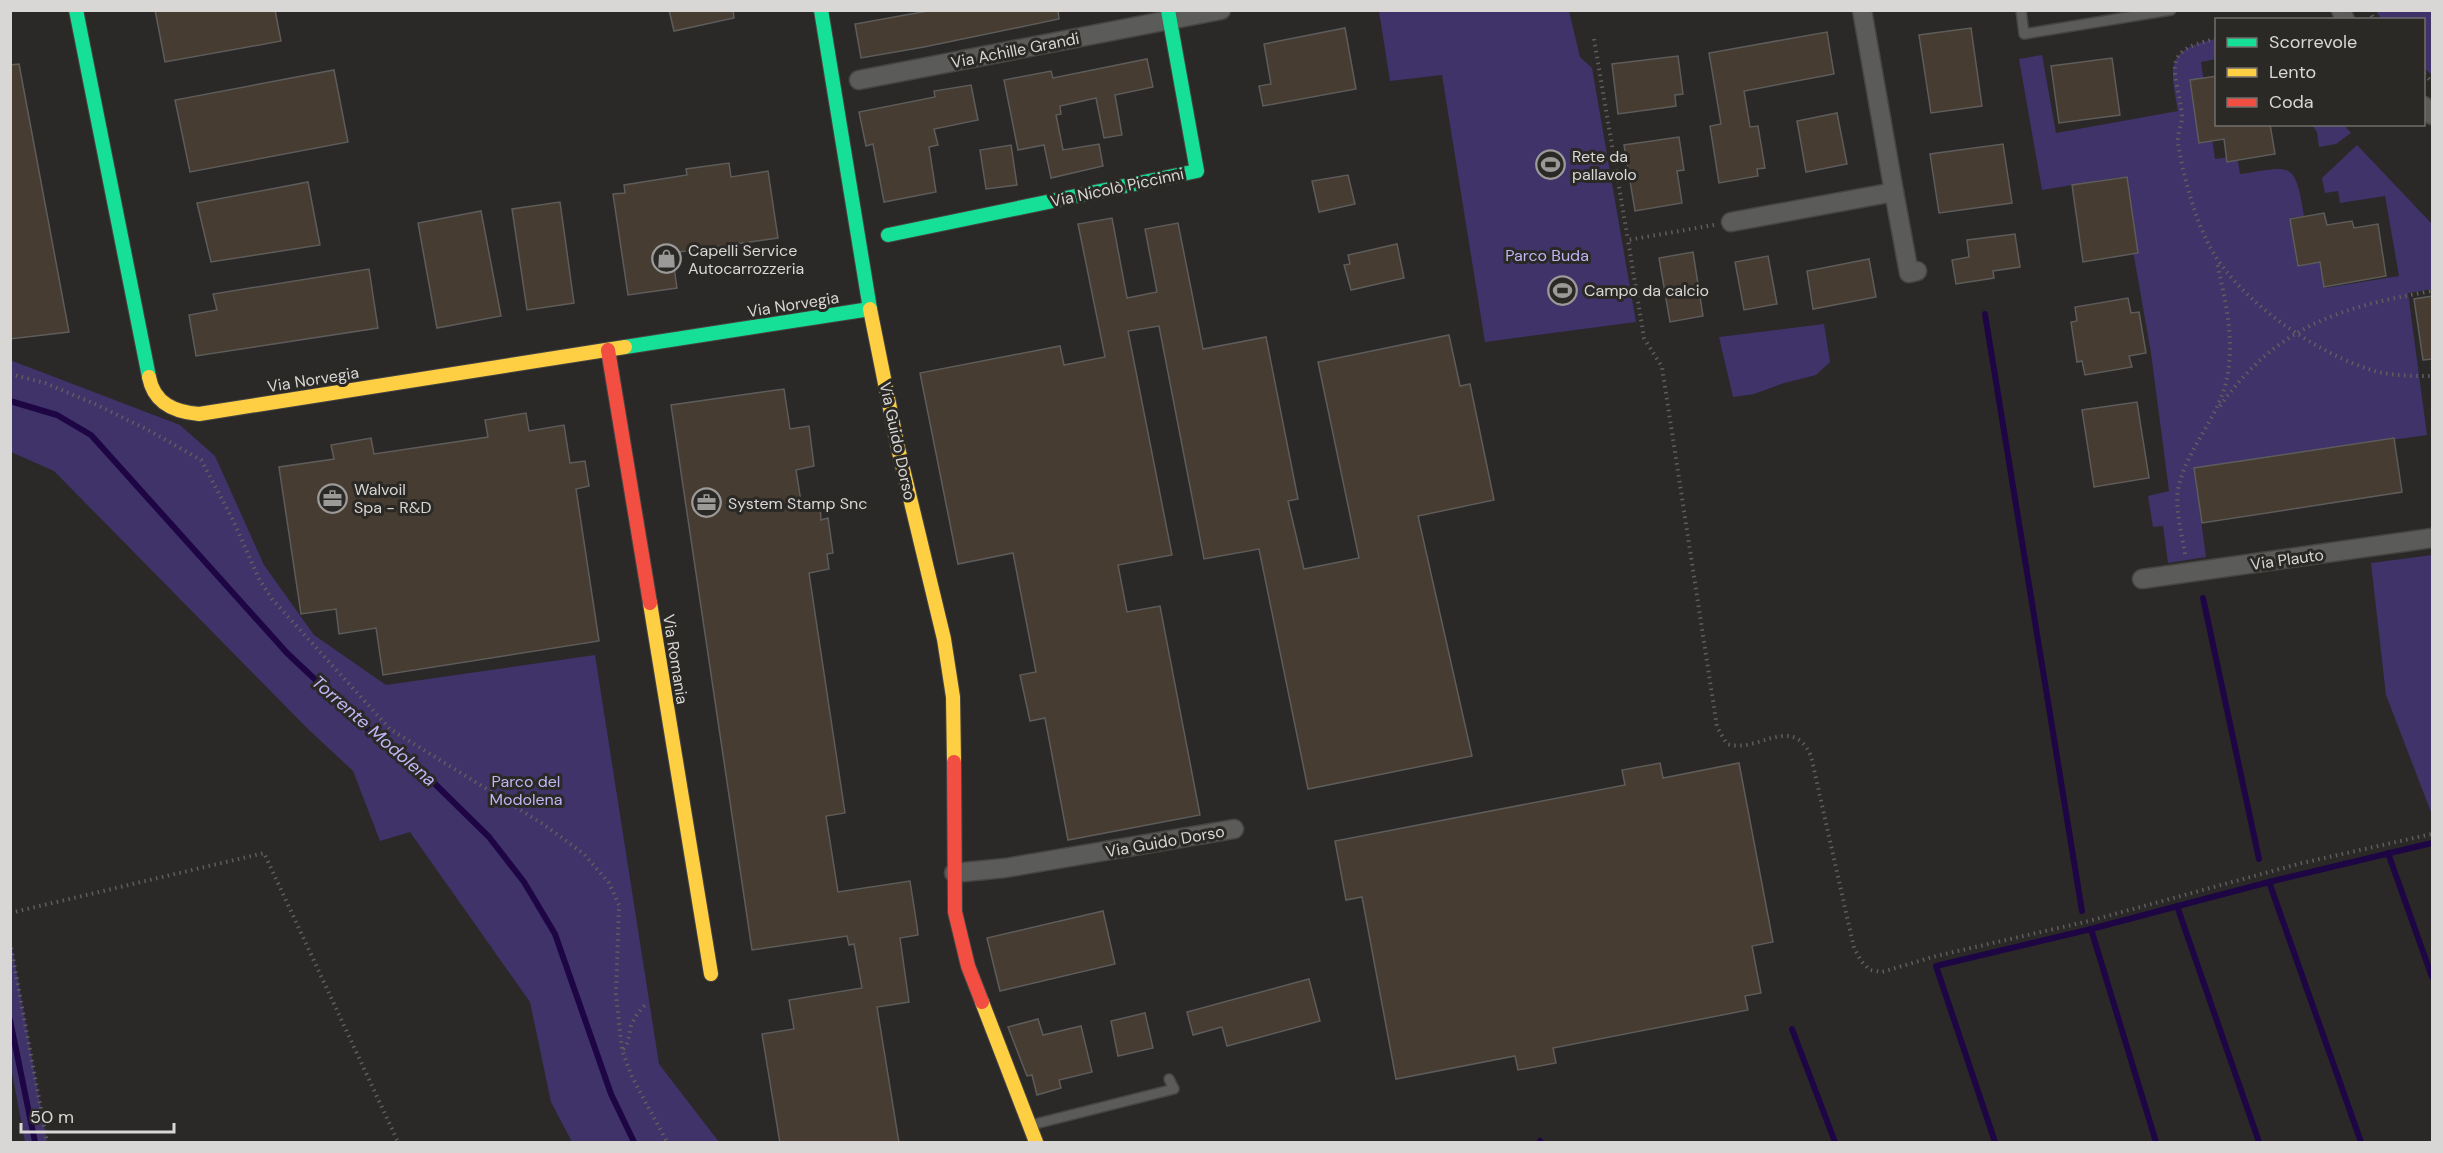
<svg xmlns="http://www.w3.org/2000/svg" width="2443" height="1153" font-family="'DM Sans',sans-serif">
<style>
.green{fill:#3f336a}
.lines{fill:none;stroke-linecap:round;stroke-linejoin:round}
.stream{stroke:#1e0645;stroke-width:6}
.building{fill:#463c31;stroke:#5e5c5b;stroke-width:1.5}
.lane-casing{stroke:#464544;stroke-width:12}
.street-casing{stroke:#464544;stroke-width:21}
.fast-casing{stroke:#464544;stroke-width:16}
.slow-casing{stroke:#464544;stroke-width:16}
.jam-casing{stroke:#464544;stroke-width:16}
.path{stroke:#5f5e5d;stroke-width:4;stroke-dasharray:1.5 4.5;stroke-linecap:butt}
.lane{stroke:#5b5b59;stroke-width:9}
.street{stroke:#5b5b59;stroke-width:18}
.fast{stroke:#16e098;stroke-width:14}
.slow{stroke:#ffcf43;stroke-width:14}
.jam{stroke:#f24e42;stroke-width:14}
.labels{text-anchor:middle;stroke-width:6;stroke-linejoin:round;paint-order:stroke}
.street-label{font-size:16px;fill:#d9d7d6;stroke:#2b2926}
.poi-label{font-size:16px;fill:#d9d7d6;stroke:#2b2926;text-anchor:start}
.park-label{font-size:16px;fill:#bfb6f4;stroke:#2b2926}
.water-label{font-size:18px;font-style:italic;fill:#c0b8f6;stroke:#2b2926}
</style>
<rect width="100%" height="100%" fill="#2a2927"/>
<g class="green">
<polygon points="1379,11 1569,11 1580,57 1592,68 1636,322 1485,342 1442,75 1390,81"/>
<polygon points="2376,11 2432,11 2432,75 2424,68 2424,20 2381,19"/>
<path d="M2216 39V59L2201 62 2215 159 2237 156 2240 174C2292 166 2295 160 2304 216L2290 218 2297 265 2320 262 2325 288 2399 276 2385 196 2340 203 2338 191 2325 193 2322 178 2357 145 2432 224V289L2408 293 2427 435 2194 468 2206 557 2168 563 2163 526 2153 527 2148 496 2169 491 2151 353 2120 177 2042 190 2019 59 2042 55 2056 133 2178 111C2170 67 2165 49 2216 39Z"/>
<polygon points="2312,125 2344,125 2351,133 2336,144 2319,147 2317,132"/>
<polygon points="1824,324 1830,362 1816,375 1784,383 1754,394 1733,397 1719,337"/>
<polygon points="10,360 180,425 215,456 264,565 314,635 386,685 595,655 659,1064 719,1142 572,1142 551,1102 530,1002 410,832 380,841 353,771 308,729 54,471 11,452"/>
<polygon points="2432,555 2432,812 2431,812 2386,695 2371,563"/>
<polygon points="10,942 11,942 47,1142 25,1142 11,1067"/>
</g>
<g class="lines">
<g class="stream">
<polyline points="1985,314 2082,911"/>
<polyline points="10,401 57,415 91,435 287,653 372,733 432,781 489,837 524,882 555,934 611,1094 634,1142"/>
<polyline points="2203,598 2259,859"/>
<polyline points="2388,853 2432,977"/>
<polyline points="2269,882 2361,1142"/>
<polyline points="2177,906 2259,1142"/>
<polyline points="10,1020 35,1142"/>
<polyline points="1792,1029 1835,1142"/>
<polyline points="1540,1141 1541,1142"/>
<polyline points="1995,1142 1936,966 2091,929"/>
<polyline points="2156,1142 2091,929 2269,882 2432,843"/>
</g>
</g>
<g class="building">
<polygon points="155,10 275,10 281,41 165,62"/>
<polygon points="669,10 733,10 734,18 674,31"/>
<polygon points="933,10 1058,10 1059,19 924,47 861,58 855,24"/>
<polygon points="1345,28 1356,89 1263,106 1259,86 1271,84 1264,44"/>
<polygon points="1971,28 1982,106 1931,113 1919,35"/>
<polygon points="1827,32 1834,74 1744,91 1750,127 1758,126 1765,168 1757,169 1758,176 1719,183 1710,126 1721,124 1709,53"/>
<polygon points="1678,56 1683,94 1675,95 1676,106 1618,114 1612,64"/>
<polygon points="2112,58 2120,115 2059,123 2051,66"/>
<polygon points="1147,59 1153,87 1115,95 1122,135 1104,138 1096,98 1060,106 1061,114 1056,115 1063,150 1099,144 1103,166 1051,178 1044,145 1018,150 1004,80 1051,71 1053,78"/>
<polygon points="19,64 69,332 10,339 10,65"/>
<polygon points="334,70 348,142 190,172 175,100"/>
<polygon points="2217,76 2217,124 2270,124 2275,154 2227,162 2224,139 2199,143 2190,80"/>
<polygon points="971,85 978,120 934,129 938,145 929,147 936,192 884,202 873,144 866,146 859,112 935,97 934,91"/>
<polygon points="1837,113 1847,164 1806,172 1797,121"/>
<polygon points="1679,137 1684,170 1677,171 1682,203 1635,211 1624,145"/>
<polygon points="2003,144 2012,203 1939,213 1930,154"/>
<polygon points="1011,145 1017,185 986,189 980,150"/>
<polygon points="729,163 731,177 768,171 778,238 672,253 677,288 628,295 613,194 625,193 624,185 687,175 686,169"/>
<polygon points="1348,175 1355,204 1319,212 1312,181"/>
<polygon points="2127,177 2138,253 2083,262 2072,185"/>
<polygon points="308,182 320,245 211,262 197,203"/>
<polygon points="560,202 574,303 527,310 512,209"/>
<polygon points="481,211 501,316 437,328 418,223"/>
<polygon points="2324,213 2327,225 2352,221 2354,228 2378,224 2386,276 2324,287 2320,262 2298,266 2290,219"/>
<polygon points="1112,218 1127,298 1157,292 1145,229 1178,223 1203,349 1266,337 1298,499 1288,501 1304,569 1359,558 1318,362 1449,335 1460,386 1470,384 1494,500 1418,516 1472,756 1308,789 1259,549 1204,559 1159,326 1128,331 1172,555 1118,565 1127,612 1160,606 1200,815 1068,840 1045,718 1030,721 1020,675 1036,672 1013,553 958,564 920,373 1060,346 1064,365 1105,357 1078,224"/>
<polygon points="2015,234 2020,267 1993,271 1994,278 1956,284 1952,260 1969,257 1967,240"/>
<polygon points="1397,244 1404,278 1351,290 1344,265 1350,264 1348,255"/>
<polygon points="1693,252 1703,316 1670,322 1659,258"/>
<polygon points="1768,256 1777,304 1744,310 1735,262"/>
<polygon points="1869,259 1876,297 1813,309 1807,271"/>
<polygon points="369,269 378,328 196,356 189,315 217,310 213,294"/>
<polygon points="2433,296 2433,359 2423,360 2414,299"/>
<polygon points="2128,298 2131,313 2139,312 2146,353 2129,356 2132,367 2085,375 2082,361 2077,362 2071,322 2077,321 2075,307"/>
<polygon points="784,389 790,429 809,426 814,466 796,470 802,508 820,505 821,520 828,518 833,553 827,554 829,569 809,573 845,813 826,816 838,892 910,881 917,926 918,935 900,938 909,1002 877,1007 899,1143 780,1143 762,1034 794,1029 789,1000 862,988 854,944 849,945 847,936 752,950 671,405"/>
<polygon points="2137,402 2149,478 2094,487 2082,410"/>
<polygon points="526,413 529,431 564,425 570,463 585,461 589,486 576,489 599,641 383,675 376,628 339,634 336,609 301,614 279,467 334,459 331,445 371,438 374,454 488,437 485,420"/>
<polygon points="2394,438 2402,492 2202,523 2194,468"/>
<polygon points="1660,763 1663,778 1739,763 1773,942 1752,946 1761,993 1745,996 1748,1010 1553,1048 1556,1063 1518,1070 1515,1056 1396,1079 1362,897 1346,900 1335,841 1625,785 1622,770"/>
<polygon points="1103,911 1115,964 1000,991 987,938"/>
<polygon points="1309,979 1320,1021 1227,1046 1222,1027 1193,1035 1187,1012"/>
<polygon points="1145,1013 1153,1048 1118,1056 1111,1021"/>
<polygon points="1038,1019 1043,1035 1081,1026 1092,1072 1059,1080 1061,1088 1037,1095 1032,1075 1027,1076 1008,1027"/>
</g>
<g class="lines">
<defs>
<g id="lane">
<polyline points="2021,10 2024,34 2171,10"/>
<polyline points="1031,1125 1174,1089 1169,1079"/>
</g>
<g id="street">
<polyline points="2341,10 2345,20"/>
<polyline points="859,80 1221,10"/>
<polyline points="2424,106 2432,115"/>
<polyline points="1894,192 1909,273 1917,271"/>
<polyline points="1731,222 1894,192 1862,10"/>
<polyline points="2142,579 2432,538"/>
<polyline points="954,873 1005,868 1234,829"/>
</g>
<g id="fast">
<polyline points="76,10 149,377"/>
<polyline points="821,10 870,309"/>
<polyline points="888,235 1197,171 1168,10"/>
<polyline points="625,347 870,309"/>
</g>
<g id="slow">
<polyline points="870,309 898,448 944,639 953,697 954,762"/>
<path d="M149 377C154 404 175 412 199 414L625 347"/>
<polyline points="650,603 711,974"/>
<polyline points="982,1002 1036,1142"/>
</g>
<g id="jam">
<polyline points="608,350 650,603"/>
<polyline points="954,762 955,912 968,966 982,1002"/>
</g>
</defs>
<use href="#lane" class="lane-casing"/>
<use href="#street" class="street-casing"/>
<use href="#fast" class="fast-casing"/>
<use href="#slow" class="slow-casing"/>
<use href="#jam" class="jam-casing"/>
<g class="path">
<polyline points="2369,10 2374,20"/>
<polyline points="1594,39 1628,240"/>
<path d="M2216 39C2156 51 2178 72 2182 116 2182 125 2177 134 2178 143 2183 175 2194 215 2208 243 2235 299 2319 356 2378 372 2396 376 2415 376 2432 376"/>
<polyline points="2424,74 2432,82"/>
<path d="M1714 225 1628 240 1644 338 1662 367 1717 727 1727 744C1758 754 1792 713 1811 756L1854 948 1861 961 1870 970 1882 972 1936 956 2089 921 2302 863 2432 834"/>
<polyline points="10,374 45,383 95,404 150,431 201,460 232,518 260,581 272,599 390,729 543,824 584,854 609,883 619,905 616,994 622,1050 632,1077 667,1142"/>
<path d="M2220 406C2277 326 2340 307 2432 291"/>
<path d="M2185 554C2182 534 2175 511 2178 490 2186 447 2222 416 2228 372 2234 335 2225 299 2217 263"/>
<polyline points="10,913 264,853 398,1142"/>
<polyline points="10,942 47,1142"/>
<path d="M623 1049C630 1042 628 1036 631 1026 634 1018 639 1011 645 1005"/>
</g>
<use href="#lane" class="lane"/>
<use href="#street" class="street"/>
<use href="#fast" class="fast"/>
<use href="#slow" class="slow"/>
<use href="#jam" class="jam"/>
</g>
<defs>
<symbol id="stadium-ring" viewBox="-11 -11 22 22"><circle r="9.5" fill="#2b2926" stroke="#9c9a99" stroke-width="1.5"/><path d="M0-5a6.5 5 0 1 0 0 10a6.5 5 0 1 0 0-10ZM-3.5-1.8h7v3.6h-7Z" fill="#9c9a99"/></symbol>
<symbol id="shop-ring" viewBox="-11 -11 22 22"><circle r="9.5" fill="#2b2926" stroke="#9c9a99" stroke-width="1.5"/><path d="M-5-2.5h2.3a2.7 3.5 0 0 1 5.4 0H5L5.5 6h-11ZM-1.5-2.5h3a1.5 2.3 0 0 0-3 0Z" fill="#9c9a99"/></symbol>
<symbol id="office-ring" viewBox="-11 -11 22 22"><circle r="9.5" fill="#2b2926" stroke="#9c9a99" stroke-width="1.5"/><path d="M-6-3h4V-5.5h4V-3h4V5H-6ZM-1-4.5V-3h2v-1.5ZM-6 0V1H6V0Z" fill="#9c9a99"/></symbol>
</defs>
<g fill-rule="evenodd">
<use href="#stadium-ring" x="1534" y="148" width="33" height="33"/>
<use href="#shop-ring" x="650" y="242" width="33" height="33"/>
<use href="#stadium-ring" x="1546" y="274" width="33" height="33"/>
<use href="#office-ring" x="316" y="482" width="33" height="33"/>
<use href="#office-ring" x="690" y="486" width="33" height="33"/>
</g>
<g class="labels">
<g class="street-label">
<text transform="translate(1015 50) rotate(-11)" y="6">Via Achille Grandi</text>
<text transform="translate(1117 187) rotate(-12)" y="6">Via Nicolò Piccinni</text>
<text transform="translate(793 304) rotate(-9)" y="6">Via Norvegia</text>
<text transform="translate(313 379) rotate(-9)" y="6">Via Norvegia</text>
<text transform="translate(898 441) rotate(78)" y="6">Via Guido Dorso</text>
<text transform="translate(2287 559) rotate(-8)" y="6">Via Plauto</text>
<text transform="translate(676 659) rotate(81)" y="6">Via Romania</text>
<text transform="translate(1165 841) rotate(-10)" y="6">Via Guido Dorso</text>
</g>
<g class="poi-label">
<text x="1572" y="162">Rete da<tspan x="1572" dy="18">pallavolo</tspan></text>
<text x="688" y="256">Capelli Service<tspan x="688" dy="18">Autocarrozzeria</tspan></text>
<text x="1584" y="296">Campo da calcio</text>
<text x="354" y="495">Walvoil<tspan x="354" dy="18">Spa - R&amp;D</tspan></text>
<text x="728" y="509">System Stamp Snc</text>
</g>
<g class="park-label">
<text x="1547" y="261">Parco Buda</text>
<text x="526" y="787">Parco del<tspan x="526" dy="18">Modolena</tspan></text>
</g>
<g class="water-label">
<text transform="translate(374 731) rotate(41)" y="6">Torrente Modolena</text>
</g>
</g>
<rect width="2443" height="1153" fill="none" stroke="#d9d7d6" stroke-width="24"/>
<rect x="2215" y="18" width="210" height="108" fill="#2b2926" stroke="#716f6c" stroke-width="1.5"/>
<rect x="2227" y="38" width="30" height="9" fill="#16e098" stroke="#716f6c" stroke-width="1.5"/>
<text x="2269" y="48" font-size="18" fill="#d9d7d6">Scorrevole</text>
<rect x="2227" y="68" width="30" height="9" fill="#ffcf43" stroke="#716f6c" stroke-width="1.5"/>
<text x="2269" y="78" font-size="18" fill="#d9d7d6">Lento</text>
<rect x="2227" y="98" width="30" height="9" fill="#f24e42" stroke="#716f6c" stroke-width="1.5"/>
<text x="2269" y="108" font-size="18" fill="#d9d7d6">Coda</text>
<path d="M21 1123v9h153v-9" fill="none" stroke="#d9d7d6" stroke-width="3"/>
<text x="30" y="1123" font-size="18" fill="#d9d7d6" stroke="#2b2926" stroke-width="4.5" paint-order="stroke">50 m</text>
</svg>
